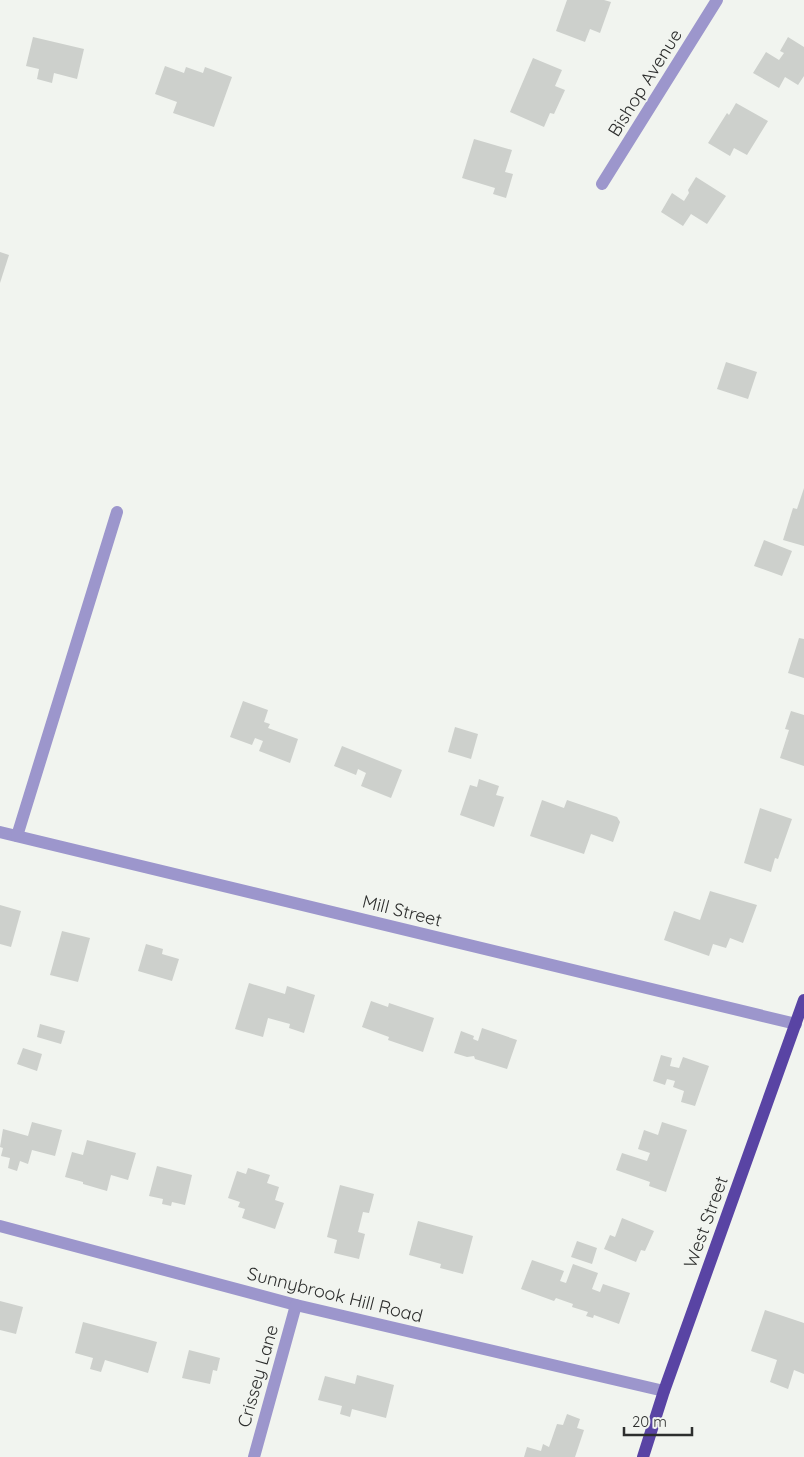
<svg xmlns="http://www.w3.org/2000/svg" width="804" height="1457" font-family="Quicksand,sans-serif">
<style>
.building{fill:#cdd0cc}
.lines{fill:none;stroke-linecap:round;stroke-linejoin:round}
.minor{stroke:#9c96cc;stroke-width:12}
.major{stroke:#5944a4;stroke-width:12}
.labels{text-anchor:middle;stroke-width:4;stroke-linejoin:round;paint-order:stroke}
.street-label{font-size:18px;fill:#2d2e2d;stroke:#f1f4ef}
</style>
<rect width="100%" height="100%" fill="#f1f4ef"/>
<g class="building">
<polygon points="567,0 604,0 611,2 600,33 590,29 585,42 556,31"/>
<polygon points="33,37 84,49 77,79 54,73 52,83 37,79 39,69 26,66"/>
<polygon points="788,37 804,47 804,76 798,85 785,77 779,88 753,73 766,52 779,60 784,53 780,51"/>
<polygon points="533,58 562,70 555,86 565,90 554,114 550,113 544,127 510,112"/>
<polygon points="165,66 184,73 186,67 203,73 205,67 232,77 214,127 173,113 177,102 155,94"/>
<polygon points="736,103 768,121 747,155 734,148 730,156 708,143 727,113 729,115"/>
<polygon points="474,139 512,150 505,172 513,174 506,198 493,194 495,188 462,178"/>
<polygon points="696,177 726,196 707,224 691,214 683,226 661,212 672,193 684,201 689,193 688,190"/>
<polygon points="0,252 9,255 0,283"/>
<polygon points="726,362 757,372 748,399 717,389"/>
<polygon points="804,488 804,546 783,540 793,508 797,509"/>
<polygon points="764,540 792,551 782,576 754,566"/>
<polygon points="799,638 804,639 804,678 788,673"/>
<polygon points="243,701 268,710 264,722 270,724 268,728 298,739 290,763 259,751 263,741 255,738 252,745 230,737"/>
<polygon points="791,711 804,715 804,766 780,758 789,730 785,729"/>
<polygon points="455,727 478,734 471,759 448,752"/>
<polygon points="342,746 402,770 391,798 361,786 366,773 358,769 356,775 334,766"/>
<polygon points="479,779 499,786 496,795 504,797 494,827 460,815 470,785 477,787"/>
<polygon points="542,800 564,808 567,800 617,817 620,822 613,842 591,834 584,854 530,836"/>
<polygon points="760,808 792,819 778,859 775,858 771,872 744,863"/>
<polygon points="710,891 757,905 743,943 730,938 726,948 713,944 709,956 664,940 674,911 700,920"/>
<polygon points="0,905 21,911 11,947 0,944"/>
<polygon points="62,931 90,938 78,982 50,975"/>
<polygon points="146,944 163,949 162,954 179,959 172,981 138,971"/>
<polygon points="249,983 285,994 287,986 315,995 304,1033 289,1028 290,1024 268,1018 263,1037 235,1029"/>
<polygon points="371,1001 388,1007 389,1003 434,1018 423,1052 388,1040 389,1037 362,1027"/>
<polygon points="40,1024 65,1031 61,1044 37,1037"/>
<polygon points="482,1028 517,1040 507,1069 475,1059 474,1056 467,1057 454,1053 461,1031 474,1036 473,1039 478,1041"/>
<polygon points="23,1048 42,1054 37,1071 17,1064"/>
<polygon points="661,1055 672,1058 670,1066 679,1068 683,1057 709,1066 695,1106 681,1102 684,1091 673,1087 675,1081 667,1079 665,1085 653,1081"/>
<polygon points="32,1122 62,1130 55,1156 32,1150 28,1164 20,1161 17,1171 8,1168 10,1158 1,1156 3,1148 0,1147 3,1129 28,1136"/>
<polygon points="662,1122 687,1130 666,1192 649,1186 650,1182 616,1170 622,1153 647,1161 650,1153 638,1149 644,1130 658,1135"/>
<polygon points="87,1140 136,1153 128,1180 111,1175 107,1191 83,1184 83,1182 65,1177 72,1152 83,1155"/>
<polygon points="157,1166 192,1175 185,1205 172,1202 171,1206 162,1204 163,1199 149,1196"/>
<polygon points="248,1168 270,1175 267,1183 279,1187 275,1200 284,1203 275,1229 242,1218 245,1209 238,1207 240,1202 228,1198 237,1171 246,1174"/>
<polygon points="340,1185 374,1194 369,1213 363,1212 358,1232 365,1234 359,1259 334,1253 337,1240 327,1237"/>
<polygon points="622,1218 654,1231 645,1251 641,1250 636,1262 604,1249 610,1235 615,1237"/>
<polygon points="418,1221 473,1236 463,1274 440,1268 441,1264 409,1255"/>
<polygon points="577,1241 597,1248 592,1264 571,1257"/>
<polygon points="532,1260 564,1271 560,1281 566,1283 573,1264 598,1273 592,1289 600,1292 603,1284 630,1293 619,1324 594,1315 593,1318 586,1316 588,1312 572,1307 573,1304 556,1298 554,1301 521,1289"/>
<polygon points="0,1301 23,1307 16,1334 0,1330"/>
<polygon points="765,1310 804,1323 804,1374 794,1370 788,1389 770,1382 777,1360 751,1351"/>
<polygon points="83,1322 157,1342 148,1373 105,1360 101,1372 90,1369 93,1358 75,1353"/>
<polygon points="189,1350 220,1358 217,1371 213,1370 210,1384 182,1378"/>
<polygon points="357,1375 394,1385 386,1418 352,1409 350,1417 340,1414 342,1406 318,1400 325,1376 355,1384"/>
<polygon points="567,1414 580,1419 577,1428 584,1430 575,1457 524,1457 527,1447 541,1451 543,1444 549,1447 557,1424 563,1425"/>
</g>
<g class="lines">
<g class="minor">
<polyline points="602,184 717,0"/>
<polyline points="0,832 796,1024"/>
<polyline points="17,836 117,512"/>
<polyline points="0,1226 296,1305 664,1391"/>
<polyline points="254,1457 296,1305"/>
</g>
<polyline class="major" points="643,1457 664,1391 804,1000"/>
</g>
<g class="labels">
<g class="street-label">
<text transform="translate(645 83) rotate(-58)" y="6">Bishop Avenue</text>
<text transform="translate(402 911) rotate(14)" y="6">Mill Street</text>
<text transform="translate(706 1222) rotate(-70)" y="6">West Street</text>
<text transform="translate(335 1295) rotate(14)" y="6">Sunnybrook Hill Road</text>
<text transform="translate(258 1376) rotate(-74)" y="6">Crissey Lane</text>
</g>
</g>
<path d="M624 1427v8h68v-8" fill="none" stroke="#2d2e2d" stroke-width="2.5"/>
<text x="632" y="1427" font-size="15" fill="#2d2e2d" stroke="#f1f4ef" stroke-width="4" paint-order="stroke">20 m</text>
</svg>
